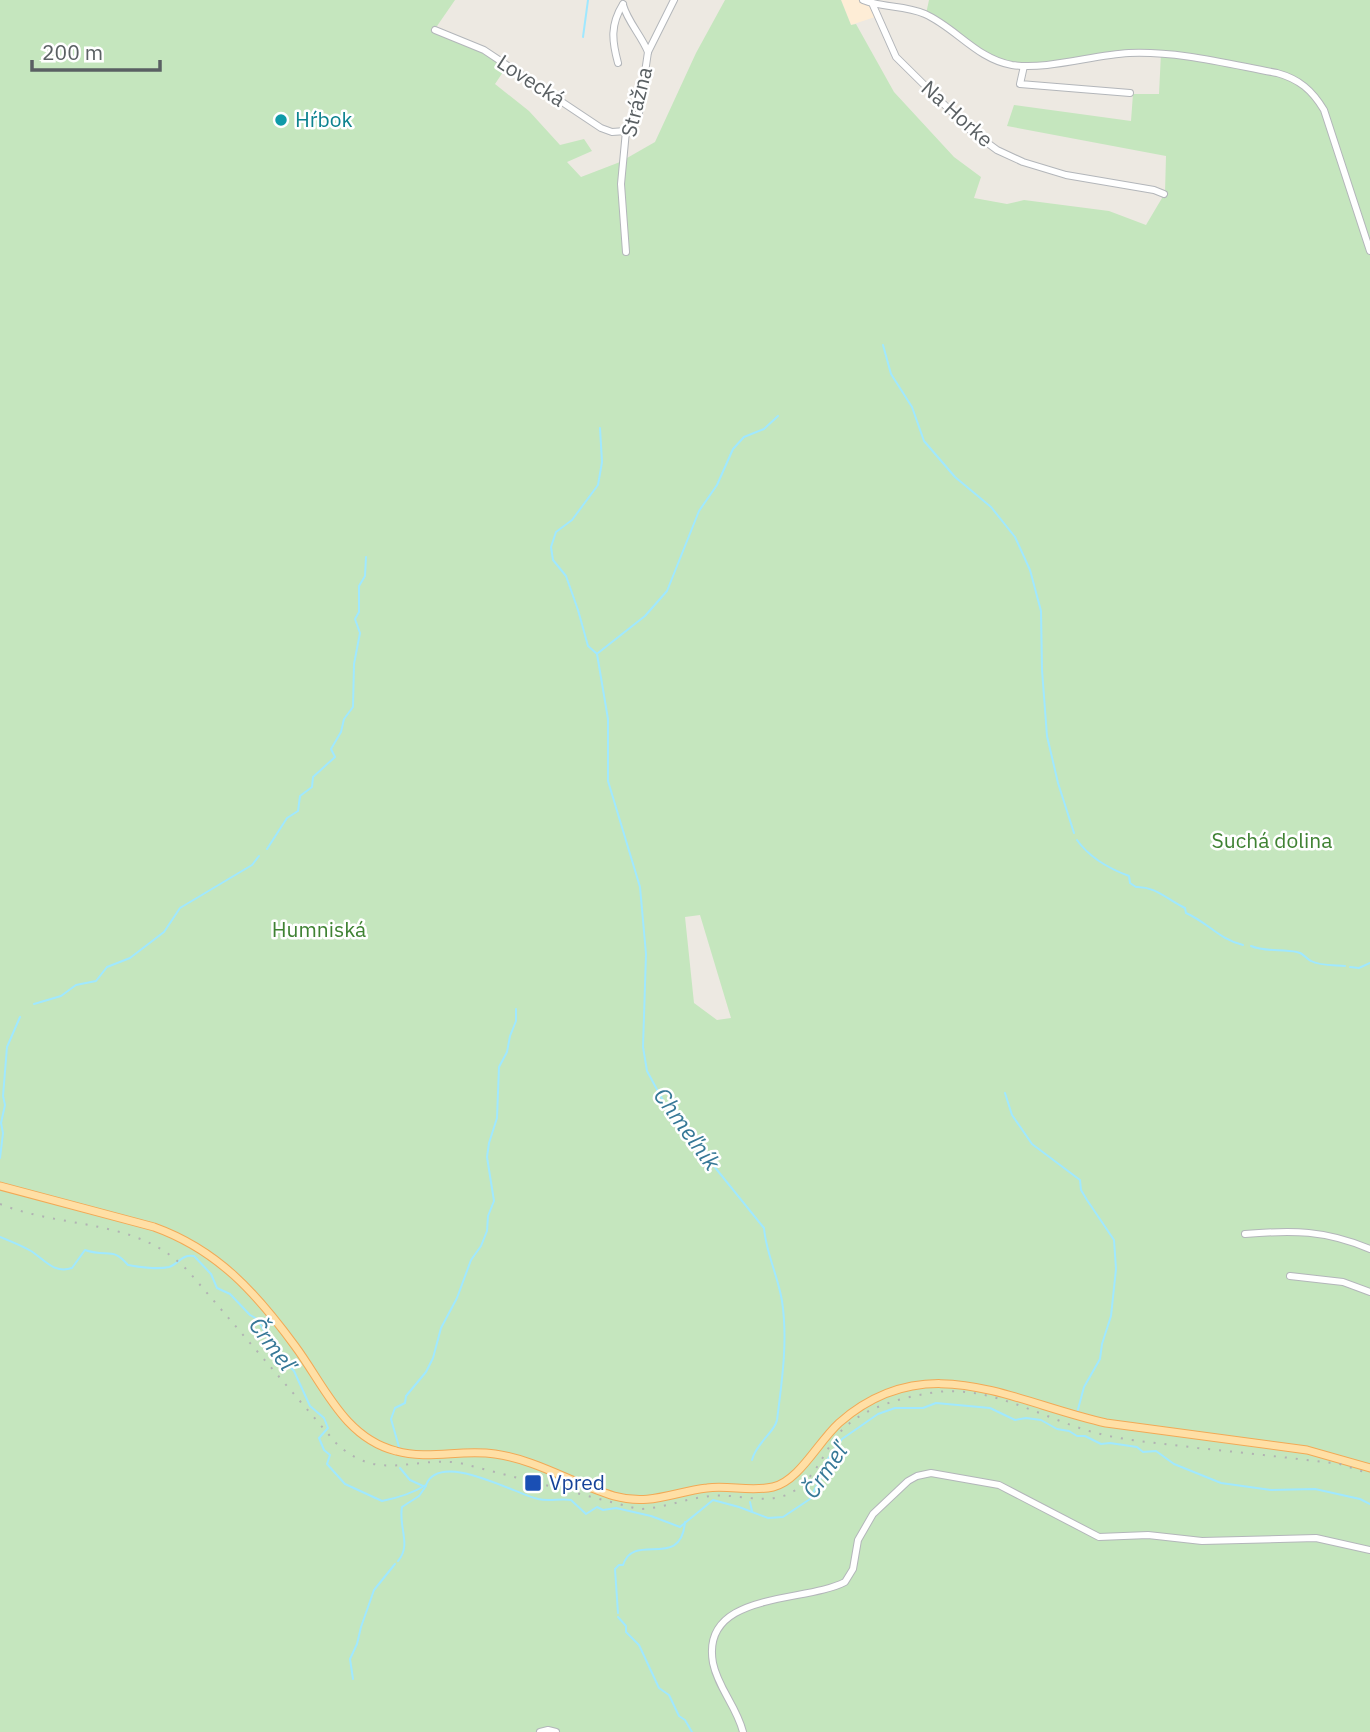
<svg xmlns="http://www.w3.org/2000/svg" width="1370" height="1732" font-family="'IBM Plex Sans',sans-serif">
<style>
.commercial{fill:#feedd6}
.green{fill:#c5e6be;fill-rule:evenodd}
.lines{fill:none;stroke-linecap:round;stroke-linejoin:round}
.stream{stroke:#a0e8ff;stroke-width:2}
.minor-casing{stroke:#b3b6ba;stroke-width:8}
.major-casing{stroke:#f2a956;stroke-width:9}
.minor{stroke:#fff;stroke-width:6}
.major{stroke:#ffdfa5;stroke-width:7}
.rail{stroke:#b1b2b3;stroke-width:2;stroke-dasharray:2 9;stroke-linecap:butt}
.culture-dot{fill:#0f9aa8;stroke:#fff;stroke-width:2.5}
.transit-dot{fill:#1a4fb4;stroke:#fff;stroke-width:2.5}
.labels{text-anchor:middle;stroke-width:5;stroke-linejoin:round;paint-order:stroke}
.street-label{font-size:21px;fill:#5a6063;stroke:#fff}
.culture-label{font-size:21px;fill:#0d838f;stroke:#fff;text-anchor:start}
.park-label{font-size:21px;fill:#3f8233;stroke:#fff}
.transit-label{font-size:21px;fill:#164399;stroke:#fff;text-anchor:start}
.water-label{font-size:23px;font-style:italic;fill:#367897;stroke:#fff}
</style>
<rect width="100%" height="100%" fill="#ede9e2"/>
<polygon class="commercial" points="841,0 863,0 872,3 878,16 851,25"/>
<path class="green" d="M0 0H455L435 29 464 40 507 66 495 84 529 111 560 145 584 139 592 151 567 162 581 177 620 162 655 142 696 53 725 0H841L851 25 856 24 894 92 954 157 981 177 974 198 1007 204 1024 200 1109 211 1146 225 1165 193 1166 156 1007 126 1014 105 1131 121 1133 94H1159L1161 53H1130L1036 65 998 61 926 14 929 0H1370V1732H0ZM700 915 731 1018 717 1020 694 1003 685 917Z"/>
<g class="lines">
<g class="stream">
<polyline points="583,37 588,0"/>
<polyline points="883,345 891,374 912,407 924,441 955,477 991,507 1015,537 1030,570 1041,611 1042,670 1047,736 1058,783 1074,833"/>
<polyline points="596,653 588,646 578,610 566,576 553,560 551,547 556,532 572,520 598,485 602,462 600,428"/>
<polyline points="598,653 645,616 667,591 699,511 717,485 733,449 744,437 764,429 778,416"/>
<path d="M597 654 608 719V781L640 887 646 954 643 1047 647 1071 667 1108 764 1228C766 1253 778 1276 782 1301 788 1340 782 1381 777 1420 775 1432 756 1443 752 1460"/>
<path d="M1077 840C1089 857 1110 869 1129 876L1130 883 1136 887C1155 886 1168 900 1185 908L1186 913C1207 922 1220 940 1243 945"/>
<polyline points="267,849 287,818 298,811 300,796 312,787 313,777 335,757 331,749 341,732 344,719 353,707 354,664 360,633 355,619 359,612 359,586 365,576 366,557"/>
<path d="M1251 946C1265 952 1281 949 1297 952 1304 953 1305 958 1311 961 1320 966 1335 965 1345 966"/>
<polyline points="1350,967 1359,968 1370,963"/>
<polyline points="34,1004 61,996 76,985 96,981 107,967 130,958 164,932 180,908 252,865 259,856"/>
<polyline points="1005,1093 1012,1115 1032,1144 1080,1180 1081,1190 1087,1200 1114,1240 1116,1269 1111,1316 1102,1344 1100,1359 1084,1387 1077,1413"/>
<polyline points="0,1158 3,1133 1,1123 5,1105 3,1096 7,1047 20,1017"/>
<path d="M0 1237C10 1241 22 1246 31 1251 45 1260 54 1274 72 1268L85 1250C108 1258 112 1246 128 1265 141 1267 156 1270 169 1267 179 1264 181 1254 194 1256L211 1274 217 1288 230 1294 250 1315 257 1319 278 1354 294 1371 310 1406 324 1418 328 1428 319 1438 324 1450 330 1455 327 1464 345 1484 382 1501C397 1498 413 1493 426 1485 440 1450 515 1494 538 1499 549 1502 560 1498 571 1500L586 1514 597 1507 603 1510 616 1508 651 1516 680 1527 713 1500 739 1507 768 1518 783 1517 810 1499 827 1465V1460L842 1439 878 1414 895 1408H923L936 1403 990 1408 1015 1420 1026 1418 1041 1420 1057 1429 1069 1431 1077 1436H1085L1101 1444 1110 1443 1137 1447 1143 1452 1156 1451 1174 1464 1221 1483 1271 1490 1315 1489 1360 1499 1370 1504"/>
<polyline points="399,1447 391,1419 395,1408 405,1403 406,1396 426,1372 433,1358 441,1328 457,1298 471,1260 481,1246 487,1231 488,1216 494,1201 487,1157 489,1143 497,1118 499,1067 507,1052 510,1036 516,1021 516,1009"/>
<polyline points="400,1468 410,1480 423,1486"/>
<polyline points="750,1502 752,1511"/>
<path d="M398 1561C412 1545 398 1526 402 1507L419 1496 426 1486"/>
<path d="M618 1613 615 1569 619 1565H623C634 1531 681 1571 685 1522"/>
<polyline points="618,1617 626,1626 626,1632 639,1645 659,1688 669,1695 679,1716 685,1720 692,1732"/>
<polyline points="353,1679 350,1659 357,1644 361,1627 374,1590 395,1564"/>
</g>
<defs>
<g id="minor">
<path d="M863 0C883 8 905 5 925 14 956 28 977 59 1012 65 1048 70 1092 55 1129 53 1179 51 1228 64 1277 73 1299 79 1312 90 1324 110L1370 251"/>
<polyline points="872,3 896,57 970,130 997,150 1023,162 1066,175 1154,190 1164,194"/>
<path d="M623 5C628 22 641 35 648 52"/>
<polyline points="435,30 484,50 601,128 612,132 626,131"/>
<path d="M618 63C612 41 610 25 623 4"/>
<polyline points="1024,66 1020,84 1130,93"/>
<polyline points="626,131 634,126 639,113 648,52 674,0"/>
<polyline points="626,131 621,184 626,252"/>
<path d="M1245 1234C1293 1230 1325 1230 1370 1249"/>
<polyline points="1290,1276 1343,1282 1370,1292"/>
<polyline points="540,1732 548,1730 556,1732"/>
<path d="M743 1732C737 1707 718 1688 713 1663 700 1591 805 1603 845 1582L853 1569 858 1540 873 1514 908 1481 917 1476 931 1473 999 1485 1099 1537 1148 1535 1202 1541 1316 1538 1370 1550"/>
</g>
<path id="major" d="M0 1186 154 1227C218 1250 256 1293 295 1346 324 1385 344 1438 396 1451 428 1460 462 1449 495 1454 537 1460 574 1484 614 1496 650 1506 673 1492 707 1488 728 1485 751 1492 773 1487 799 1481 818 1442 839 1423 927 1346 1011 1402 1106 1423L1307 1450 1370 1468"/>
</defs>
<use href="#minor" class="minor-casing"/>
<use href="#major" class="major-casing"/>
<use href="#minor" class="minor"/>
<use href="#major" class="major"/>
<path class="rail" d="M0 1204C65 1230 138 1217 189 1272L336 1443C378 1483 411 1456 460 1463L638 1509C663 1509 686 1498 711 1496 739 1493 769 1507 794 1491 813 1479 821 1459 833 1441 854 1410 895 1399 930 1393 993 1382 1049 1424 1109 1436 1138 1442 1168 1444 1198 1448 1245 1453 1293 1458 1340 1464L1370 1474"/>
</g>
<circle class="culture-dot" cx="281" cy="120" r="7"/>
<rect class="transit-dot" x="524" y="1474" width="18" height="18" rx="3.5"/>
<g class="labels">
<g class="street-label">
<text transform="translate(531 81) rotate(33)" y="7">Lovecká</text>
<text transform="translate(637 102) rotate(-76)" y="7">Strážna</text>
<text transform="translate(957 114) rotate(42)" y="7">Na Horke</text>
</g>
<g class="culture-label">
<text x="295" y="127">Hŕbok</text>
</g>
<g class="park-label">
<text x="1272" y="848">Suchá dolina</text>
<text x="319" y="937">Humniská</text>
</g>
<g class="transit-label">
<text x="549" y="1490">Vpred</text>
</g>
<g class="water-label">
<text transform="translate(687 1129) rotate(54)" y="8">Chmeľník</text>
<text transform="translate(272 1344) rotate(53)" y="8">Črmeľ</text>
<text transform="translate(825 1471) rotate(-56)" y="8">Črmeľ</text>
</g>
</g>
<path d="M32 60v10h128v-10" fill="none" stroke="#5a6063" stroke-width="3.5"/>
<text x="42" y="60" font-size="21" fill="#5a6063" stroke="#ffffff" stroke-width="5" paint-order="stroke">200 m</text>
</svg>
